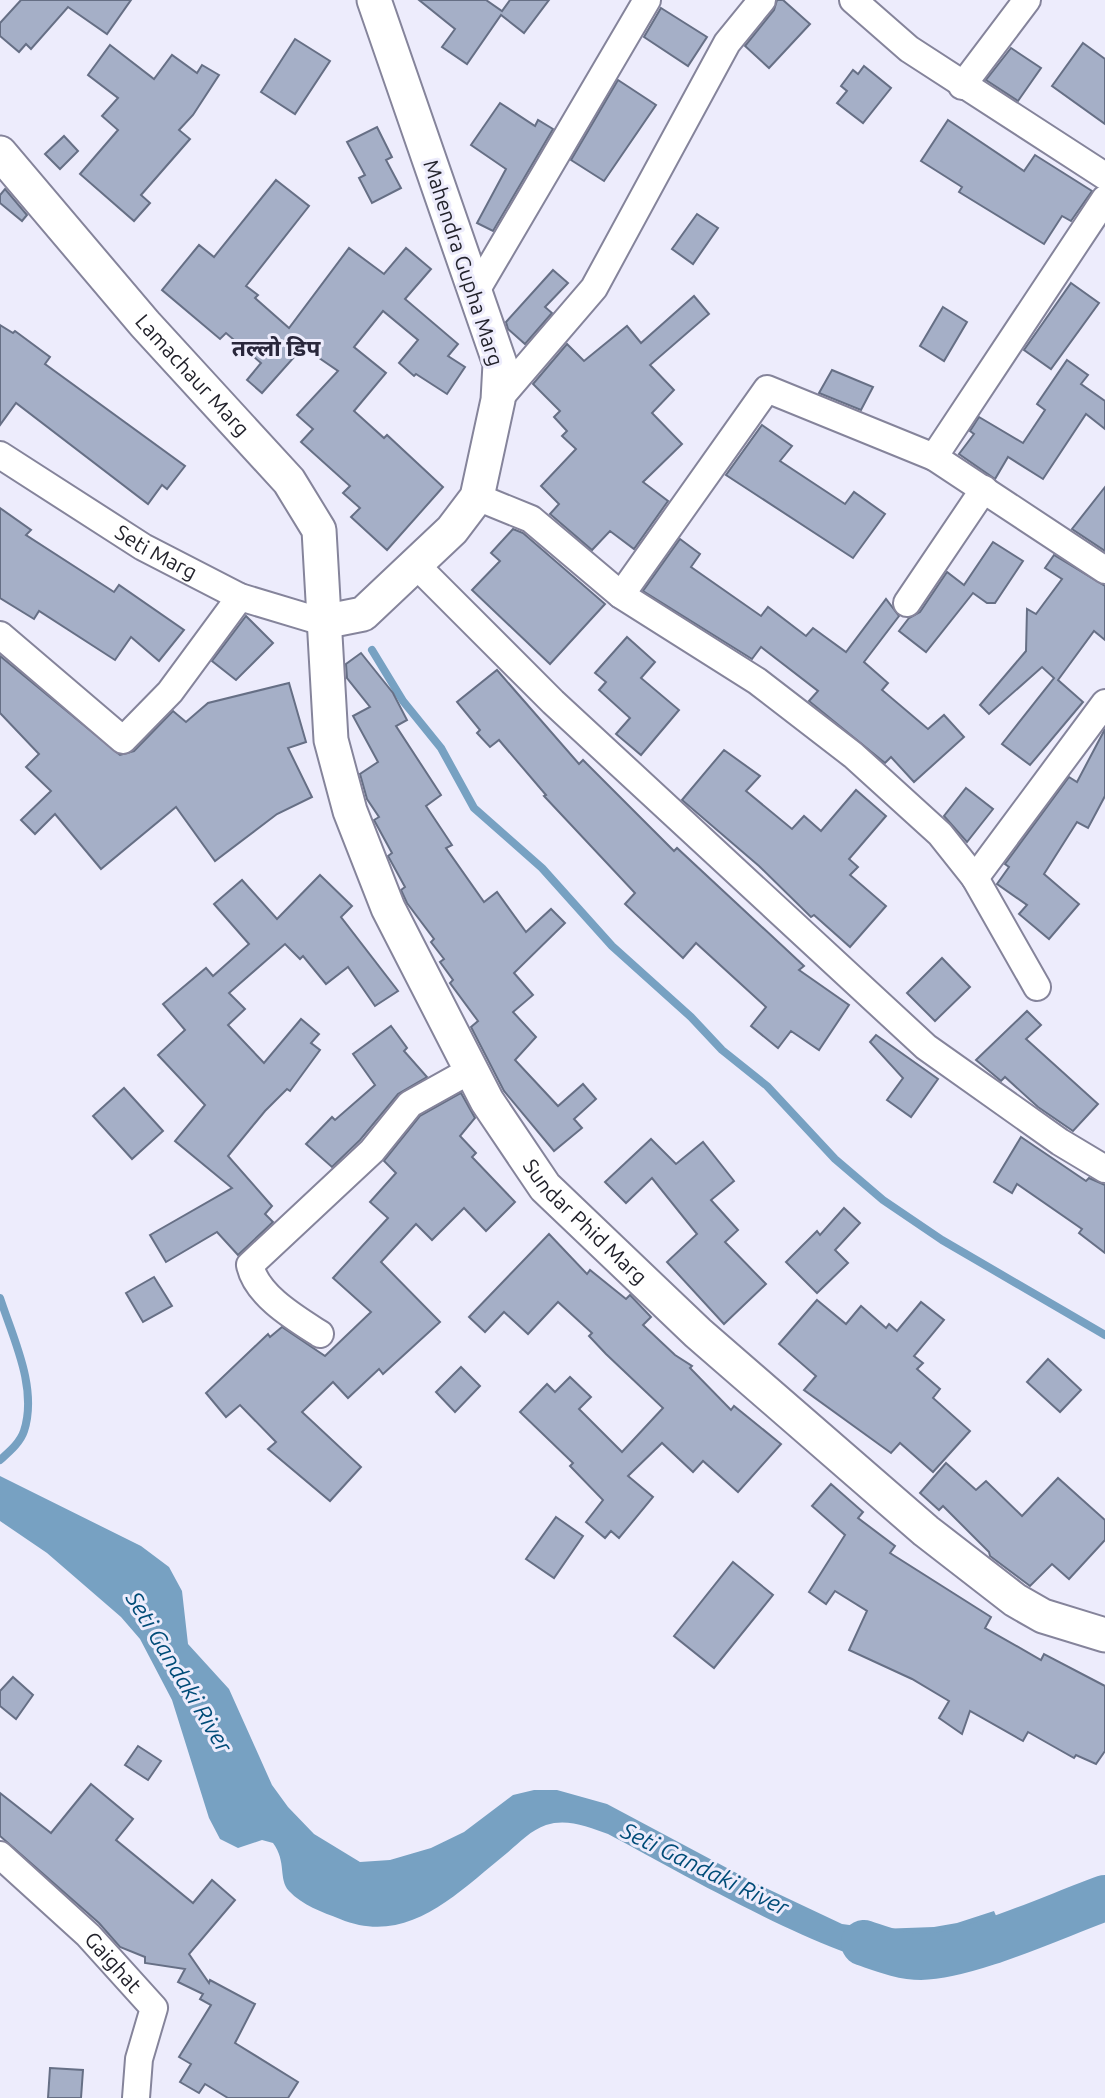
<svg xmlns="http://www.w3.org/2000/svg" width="1105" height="2098" font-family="Ubuntu,'Noto Sans Devanagari',sans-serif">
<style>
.water{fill:#77a1c2}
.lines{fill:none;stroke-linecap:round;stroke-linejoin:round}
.stream{stroke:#77a1c2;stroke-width:8}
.river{stroke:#77a1c2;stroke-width:46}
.building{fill:#a5afc7;stroke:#666f85;stroke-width:2}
.minor-casing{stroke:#85849b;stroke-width:30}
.major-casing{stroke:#85849b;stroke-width:37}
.minor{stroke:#fff;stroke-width:26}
.major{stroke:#fff;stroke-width:33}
.labels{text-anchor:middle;stroke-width:6;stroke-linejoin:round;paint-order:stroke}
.street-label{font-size:21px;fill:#22222b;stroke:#edecfc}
.neighbourhood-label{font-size:23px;font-weight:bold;fill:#29273b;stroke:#edecfc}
.water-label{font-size:23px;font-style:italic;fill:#014c78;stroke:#edecfc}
</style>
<rect width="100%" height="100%" fill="#edecfc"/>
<path class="water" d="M0 1476 141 1546 169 1567 182 1591 188 1644 229 1689 272 1785 288 1807 314 1834 360 1862 390 1860 431 1848 464 1832 513 1795 534 1790H557L607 1804 757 1884 842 1924 879 1929 934 1927 957 1923 994 1911 1002 1930 901 1964C847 1970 665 1864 608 1834 588 1827 567 1818 546 1825 531 1830 519 1843 507 1853 457 1893 408 1947 340 1919 322 1912 302 1905 289 1891 278 1879 287 1862 273 1843L262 1840 238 1848 220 1839 209 1818 172 1700 140 1639 121 1617 47 1553 0 1521Z"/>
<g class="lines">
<g class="stream">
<polyline points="372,650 403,701 441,748 474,808 542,868 612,946 691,1017 722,1050 767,1086 835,1159 883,1200 942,1240 1105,1335"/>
<path d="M0 1298C13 1338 38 1388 24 1431 20 1443 9 1452 0 1460"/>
</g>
<path class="river" d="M864 1943C882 1949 902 1957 921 1957 970 1956 1057 1915 1105 1898"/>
</g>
<g class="building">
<polygon points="21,0 131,0 107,34 68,7 31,49 26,44 19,52 0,36 0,23"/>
<polygon points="419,0 486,0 502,11 510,0 549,0 524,33 501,15 467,64 442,47 455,29"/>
<polygon points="777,0 783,0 810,24 769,68 745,46 774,10"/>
<polygon points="661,8 707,37 688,66 644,37"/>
<polygon points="295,39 330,61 295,114 261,92"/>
<polygon points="1083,43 1105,59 1105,124 1052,86"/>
<polygon points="110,45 154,79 172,55 197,73 202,65 219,75 193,115 179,130 190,139 141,195 150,203 134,221 80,174 118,130 102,116 118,98 88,75"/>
<polygon points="1011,48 1041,68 1018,101 986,80"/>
<polygon points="864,66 891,88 863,123 837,103 847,91 841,86 853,70 858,74"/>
<polygon points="618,80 656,105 604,181 571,160"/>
<polygon points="500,103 535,126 538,120 553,129 493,231 477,223 506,169 471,145"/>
<polygon points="948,120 1024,171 1035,155 1092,191 1071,221 1062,216 1044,244 959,192 962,187 921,161"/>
<polygon points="377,127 392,157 386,160 401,188 372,203 359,178 365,175 347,142"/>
<polygon points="64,136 78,151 60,169 45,154"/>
<polygon points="276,180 309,206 246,286 258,295 255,298 289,328 349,248 384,274 406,248 431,269 405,299 458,344 448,356 465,367 447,394 416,374 414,376 399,363 418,340 383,311 354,347 386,373 354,411 384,438 387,435 443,487 387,550 351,517 360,508 343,493 350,486 301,442 313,429 297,415 338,371 303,347 262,393 247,380 261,363 226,333 220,339 162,290 199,245 214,257"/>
<polygon points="5,189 27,215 22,221 0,203 0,195"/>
<polygon points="697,214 718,228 693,264 672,249"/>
<polygon points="553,270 568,283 545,307 552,313 525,344 508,329 506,322"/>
<polygon points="1071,283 1099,303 1051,369 1024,350"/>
<polygon points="694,296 709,314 650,365 674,390 652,413 682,444 643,482 668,501 634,549 610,531 592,550 550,514 559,504 541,486 576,449 562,436 567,431 554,417 560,411 533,384 567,344 584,361 627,326 641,343"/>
<polygon points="943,307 967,322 944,361 920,346"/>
<polygon points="0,325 13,333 15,331 50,357 45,364 185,466 167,489 162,485 148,504 16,403 0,425"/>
<polygon points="1067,360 1088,375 1081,384 1105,401 1105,429 1086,414 1043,479 1008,457 995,479 959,454 974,434 970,431 979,417 1023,443 1045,410 1037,404"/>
<polygon points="832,370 873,387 861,410 819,393"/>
<polygon points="762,425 792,446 780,461 845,504 854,492 885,514 853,558 726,475"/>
<polygon points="1105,487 1105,551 1072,529"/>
<polygon points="0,508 31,530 26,535 114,592 119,585 184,630 159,661 131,637 115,660 39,611 34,619 0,598"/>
<polygon points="513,529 523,533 605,604 550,664 472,590 500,561 491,553"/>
<polygon points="680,539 700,554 691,567 761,616 768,607 806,636 813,628 846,652 886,599 899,616 864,662 888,683 882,690 928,729 944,715 964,737 914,782 891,757 885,763 809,701 818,691 761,647 752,659 643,591"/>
<polygon points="993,542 1023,561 995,603 987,603 973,593 926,652 899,631 909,618 920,612 947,572 964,585"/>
<polygon points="1054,555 1105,586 1105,640 1094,631 1058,680 1083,702 1030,765 1002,744 1054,678 1042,667 989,714 980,705 1026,651 1027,609 1036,614 1062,579 1045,568"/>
<polygon points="246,616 273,643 236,680 212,661"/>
<polygon points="627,637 655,662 641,678 679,710 641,755 616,734 630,718 599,690 606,682 595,673"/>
<polygon points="361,653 393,693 407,720 396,726 441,795 426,806 452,845 446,848 484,902 497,892 526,932 551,909 565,923 514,973 533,995 513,1012 536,1037 515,1060 558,1106 583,1084 596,1099 574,1119 582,1128 554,1151 504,1091 471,1027 478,1021 450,983 453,980 440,962 444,959 431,942 434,939 407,903 401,890 405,887 388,856 392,853 374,820 379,817 367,799 360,774 378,762 353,716 370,707 347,678 346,664"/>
<polygon points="0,656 120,755 134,751 173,711 186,722 208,703 289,683 306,742 288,748 312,797 277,814 215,861 176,807 101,869 55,814 35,834 21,820 51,791 26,767 39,754 0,713"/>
<polygon points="497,670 579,764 583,760 674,851 677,848 804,966 799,970 849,1005 819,1050 791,1031 778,1048 751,1026 766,1007 696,943 683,958 625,904 635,893 544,796 546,795 499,740 490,747 477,733 480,730 457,702"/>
<polygon points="1105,729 1105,796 1088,828 1077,822 1044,874 1079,904 1049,939 1019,914 1027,905 997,884 1009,867 1005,864 1069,777 1077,782"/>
<polygon points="724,750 760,776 746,791 792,829 804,816 821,831 856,790 886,816 849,859 858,867 850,875 886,906 850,947 814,915 811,917 759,866 682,800"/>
<polygon points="966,788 993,809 967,842 944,816"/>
<polygon points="320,875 352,906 341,917 398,991 375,1006 348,967 326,984 303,956 300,959 285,944 229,993 245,1009 228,1025 264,1063 301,1019 319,1034 311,1043 320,1050 290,1091 287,1089 265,1111 228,1156 272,1206 265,1214 273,1222 238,1255 217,1232 166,1262 150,1235 232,1188 175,1141 205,1105 158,1055 185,1030 163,1004 206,968 213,976 249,944 214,904 242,880 277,919"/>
<polygon points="942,958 970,987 935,1021 907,993"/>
<polygon points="1027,1011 1041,1025 1026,1039 1098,1104 1073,1131 1038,1107 1005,1077 1001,1081 976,1060"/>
<polygon points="391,1026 407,1048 404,1051 427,1077 398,1094 360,1140 332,1167 306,1144 332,1117 335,1120 375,1085 353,1054"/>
<polygon points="876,1035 938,1079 911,1117 887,1100 903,1078 870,1042"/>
<polygon points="124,1088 163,1131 132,1159 93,1116"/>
<polygon points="461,1093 475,1118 460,1136 476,1153 472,1157 515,1202 486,1231 464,1208 432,1240 416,1224 381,1262 440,1322 383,1374 379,1369 348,1398 333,1382 302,1412 361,1467 330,1501 268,1449 276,1442 240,1405 226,1417 206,1393 268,1334 270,1337 282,1327 325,1356 371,1312 333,1278 388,1218 370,1202 396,1173 384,1161 420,1116"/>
<polygon points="1021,1137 1086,1181 1089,1178 1105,1185 1105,1253 1079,1233 1082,1229 1017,1184 1012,1193 994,1182"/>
<polygon points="651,1139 676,1164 703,1142 734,1181 711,1200 738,1230 725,1242 766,1284 724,1324 667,1262 697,1234 652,1178 626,1203 605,1182"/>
<polygon points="844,1208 860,1223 835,1250 848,1263 817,1293 786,1262 817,1231 820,1235"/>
<polygon points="549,1234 587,1274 590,1270 626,1299 630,1295 651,1317 643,1325 675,1355 692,1366 690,1368 731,1410 734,1406 781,1444 738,1492 703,1461 693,1472 662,1443 628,1476 653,1497 619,1538 611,1531 605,1538 586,1522 603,1500 570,1466 573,1463 520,1412 547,1384 555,1392 570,1377 591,1397 579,1409 622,1452 663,1408 606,1354 589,1336 592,1333 558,1302 528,1334 504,1312 485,1332 469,1317"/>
<polygon points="154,1277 172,1306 143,1322 126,1293"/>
<polygon points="817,1300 846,1324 861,1306 886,1328 889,1324 897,1331 921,1302 944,1320 914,1356 923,1363 917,1369 940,1389 933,1398 970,1431 933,1472 900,1443 891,1453 804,1390 816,1376 779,1344"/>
<polygon points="1048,1359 1081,1390 1060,1412 1027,1382"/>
<polygon points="461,1367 480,1386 455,1412 436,1392"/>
<polygon points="946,1463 976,1490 986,1481 1022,1516 1058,1478 1105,1520 1105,1540 1069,1579 1052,1564 1030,1586 990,1556 989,1552 943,1506 939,1510 920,1493"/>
<polygon points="831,1484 863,1512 858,1518 895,1546 890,1553 991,1617 985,1628 1041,1660 1044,1654 1105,1686 1105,1751 1096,1764 1076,1755 1074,1758 1028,1732 1023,1741 970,1711 962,1734 939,1718 949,1701 912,1679 849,1650 867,1611 835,1591 826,1604 809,1592 845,1535 812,1506"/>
<polygon points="556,1517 583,1536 554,1578 526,1559"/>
<polygon points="733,1562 773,1595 714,1668 674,1636"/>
<polygon points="13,1677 33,1695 16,1719 0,1706 0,1691"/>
<polygon points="138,1746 161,1761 148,1780 125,1765"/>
<polygon points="91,1784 133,1819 116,1840 193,1903 212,1880 235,1900 189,1954 209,1983 210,1980 255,2004 235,2043 298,2082 288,2098 228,2098 205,2084 199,2093 180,2082 191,2064 179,2057 211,2005 200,1999 203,1994 178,1982 185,1969 145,1963 145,1957 120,1947 99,1923 0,1836 0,1793 51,1833"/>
<polygon points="50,2068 83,2070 81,2098 48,2098"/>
</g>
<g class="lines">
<defs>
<g id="minor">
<polyline points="853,0 909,49 1105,176"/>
<polyline points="962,86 1027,0"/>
<polyline points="1105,199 934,457 1105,570"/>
<polyline points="476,291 647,0"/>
<polyline points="498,400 594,288 727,43 762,0"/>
<path id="s1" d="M0 455 143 547 240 597 323 622"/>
<polyline points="477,497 531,519 621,595 757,681 853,755 940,834 975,878 1037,987"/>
<polyline points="416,565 553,702 926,1047 1060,1142 1105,1169"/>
<polyline points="621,595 767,389 934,457"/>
<polyline points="907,603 984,489"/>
<polyline points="0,635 123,740 170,692 240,597"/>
<polyline points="975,878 1105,703"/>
<path d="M320 1334C295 1318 256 1295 250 1265L372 1151 410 1104 471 1070"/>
<path id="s2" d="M0 1855 88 1935 154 2008 139 2059 136 2098"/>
</g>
<g id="major">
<path id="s3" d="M0 153 145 324 289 481 319 530 331 740 350 811 388 908 487 1101 545 1187 698 1333 926 1531 1015 1600 1043 1616 1105 1635"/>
<polyline points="323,622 363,614 452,530 477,497 498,400 500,364 374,0"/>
</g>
</defs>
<use href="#minor" class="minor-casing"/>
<use href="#major" class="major-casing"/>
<use href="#minor" class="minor"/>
<use href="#major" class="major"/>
</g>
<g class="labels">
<g class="street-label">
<text transform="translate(463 263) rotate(72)" y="7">Mahendra Gupha Marg</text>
<text dy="7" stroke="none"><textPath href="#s3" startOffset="294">Lamachaur Marg</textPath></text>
<text dy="7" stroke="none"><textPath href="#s1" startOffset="184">Seti Marg</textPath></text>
<text dy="7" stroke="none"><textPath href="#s3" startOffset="1256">Sundar Phid Marg</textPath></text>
<text dy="7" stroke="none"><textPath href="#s2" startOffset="156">Gaighat</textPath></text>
</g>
<g class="neighbourhood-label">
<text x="276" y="356">तल्लो डिप</text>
</g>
<g class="water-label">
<text transform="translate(179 1672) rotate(59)" y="8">Seti Gandaki River</text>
<text transform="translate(705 1869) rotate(26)" y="8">Seti Gandaki River</text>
</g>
</g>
</svg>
